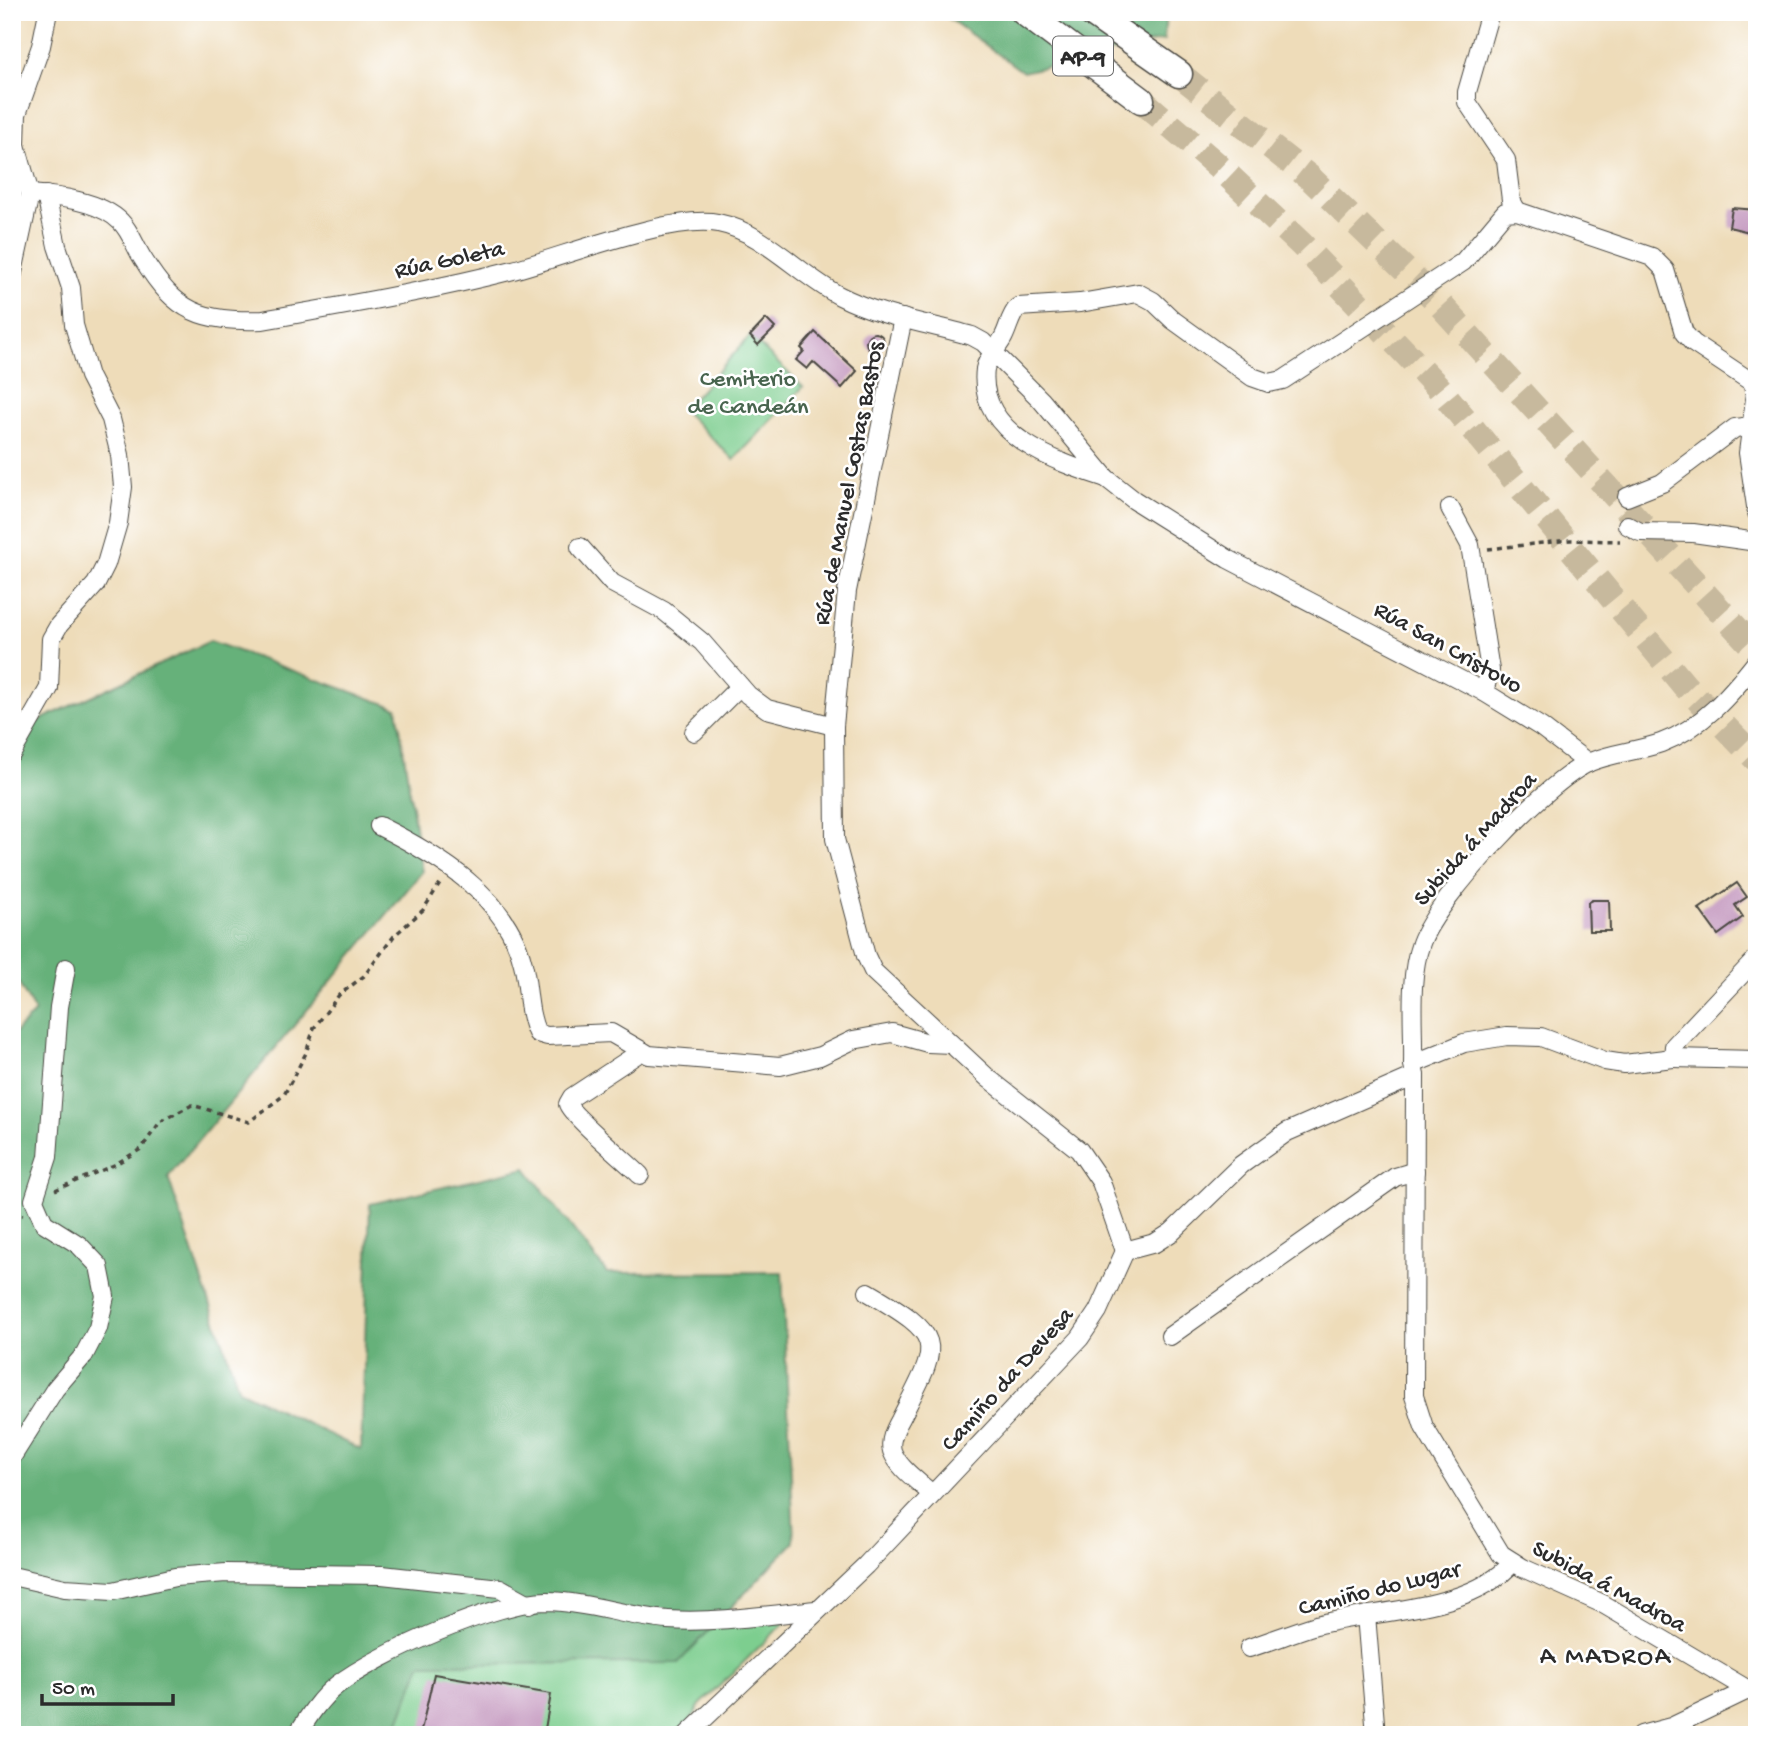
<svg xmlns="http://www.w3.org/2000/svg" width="1769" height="1747" font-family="'Gochi Hand',sans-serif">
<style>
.green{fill:#7dce8f;stroke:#547c5d;stroke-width:2}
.forest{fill:#66b17a;stroke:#486e52;stroke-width:2}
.building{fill:#c396be}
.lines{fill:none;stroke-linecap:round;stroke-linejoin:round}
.highway-tunnel{stroke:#c7b99d;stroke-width:26;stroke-dasharray:26 13;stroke-linecap:butt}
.minor-casing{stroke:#484640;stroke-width:20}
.highway-casing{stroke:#484640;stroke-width:29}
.path{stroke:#484640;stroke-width:3.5;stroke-dasharray:5 5;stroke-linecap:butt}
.minor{stroke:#fff;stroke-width:18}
.highway{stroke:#fff;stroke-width:26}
.labels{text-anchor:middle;stroke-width:5;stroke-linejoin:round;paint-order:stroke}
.shield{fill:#fff;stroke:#6b6b6b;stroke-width:2}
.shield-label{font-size:23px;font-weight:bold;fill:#2b2b2b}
.street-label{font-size:24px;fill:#2b2b2b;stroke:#fff}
.park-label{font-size:24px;fill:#48644e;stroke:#fff}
.neighbourhood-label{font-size:26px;letter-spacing:2px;fill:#2b2b2b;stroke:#fff}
</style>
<rect width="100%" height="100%" fill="#fff"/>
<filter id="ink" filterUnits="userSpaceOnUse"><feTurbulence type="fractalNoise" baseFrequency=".0143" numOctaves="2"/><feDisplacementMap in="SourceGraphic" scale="14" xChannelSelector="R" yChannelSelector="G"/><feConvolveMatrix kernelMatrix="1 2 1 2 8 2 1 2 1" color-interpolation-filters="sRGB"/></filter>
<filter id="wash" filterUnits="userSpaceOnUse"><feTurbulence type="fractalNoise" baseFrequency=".00686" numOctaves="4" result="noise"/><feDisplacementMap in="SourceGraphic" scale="28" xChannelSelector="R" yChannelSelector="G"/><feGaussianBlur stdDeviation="1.57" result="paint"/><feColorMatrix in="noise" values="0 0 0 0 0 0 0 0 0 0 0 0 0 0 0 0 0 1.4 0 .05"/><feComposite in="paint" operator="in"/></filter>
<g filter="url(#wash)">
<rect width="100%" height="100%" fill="#eedcb9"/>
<g class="green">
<polygon points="750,336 803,387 734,460 683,410"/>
<polygon points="785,1622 700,1705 682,1735 307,1735 415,1648"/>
</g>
<g class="forest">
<polygon points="940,12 1166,12 1164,40 1023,72"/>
<polygon points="210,641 397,708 422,872 168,1177 239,1390 361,1450 370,1204 526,1168 607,1273 782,1272 794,1542 678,1663 421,1664 394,1735 12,1735 12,1036 35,1012 12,972 12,733"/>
</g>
<g id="blocks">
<g class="building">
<polygon points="1732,208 1757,210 1757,234 1729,227"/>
<polygon points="766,319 775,328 758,345 750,336"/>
<polygon points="815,332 857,371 842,388 813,362 807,369 796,360 804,351 801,348"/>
<circle cx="875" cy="342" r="9"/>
<polygon points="1737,883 1747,897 1735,905 1743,917 1718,935 1699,909"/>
<polygon points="1592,900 1609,900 1610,931 1589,931 1588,902"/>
<polygon points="434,1674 551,1694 544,1735 420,1735"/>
</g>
</g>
</g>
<g filter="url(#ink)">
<use href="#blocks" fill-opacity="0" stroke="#484640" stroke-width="2"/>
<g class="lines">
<g class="highway-tunnel">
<polyline points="1179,74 1309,177 1435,299 1757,651"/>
<polyline points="1141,100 1217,165 1301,244 1438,387 1684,685 1757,760"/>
</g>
<defs>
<g id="minor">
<polyline points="1490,12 1467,92 1467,102 1506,160 1511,200 1517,211"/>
<path d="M30 194C57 196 101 201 121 222 131 232 135 247 143 259 176 313 201 322 263 320 346 305 431 291 513 270 563 257 671 214 718 223 764 232 799 275 840 296 881 317 928 323 972 336L983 342 1041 400 1106 478 1134 500 1228 559 1484 692 1541 727 1588 763"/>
<polyline points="12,277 30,194 16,145 17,114 41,46 48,12"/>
<polyline points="903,318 847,591 834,726 835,839 866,956 873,971 988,1078 1079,1150 1101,1182 1125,1251"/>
<path d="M1106 478C1056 462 977 435 985 369 987 357 999 347 1004 336 1009 326 1010 316 1018 307L1080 303 1138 293 1153 301 1173 320 1252 377 1269 383 1283 380 1463 262 1505 212 1517 211 1652 257 1665 270 1684 333 1693 343 1753 383 1755 399 1748 453 1757 513"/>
<polyline points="1627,497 1662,483 1735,428 1751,426"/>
<polyline points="1450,508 1470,545 1490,670 1484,692"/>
<polyline points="1627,525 1640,532 1693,533 1757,542"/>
<polyline points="580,547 612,583 664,611 702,642 748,695 767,709 834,726"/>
<path d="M1757 661C1731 694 1702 728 1661 743 1638 751 1612 753 1590 762 1546 781 1437 898 1421 943 1408 979 1414 1026 1413 1064L1415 1076 1414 1396 1424 1427 1501 1554 1523 1568 1603 1604 1757 1695"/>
<polyline points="694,732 740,686"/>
<polyline points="12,753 49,688 51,639 59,625 96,584 106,564 118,523 123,487 120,455 111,419 89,376 74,325 71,288 57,246 46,195"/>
<path d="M379 826C437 855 507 896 523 964 529 987 527 1012 537 1033L547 1036 611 1033 649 1055 780 1066 820 1056 853 1040 892 1033 928 1043 951 1044"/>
<polyline points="1673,1058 1757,1060"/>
<polyline points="1413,1064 1464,1043 1507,1036 1541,1037 1605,1061 1624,1064 1673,1058 1674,1046 1757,958"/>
<path d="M640 1175C628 1163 570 1114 568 1104L572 1097 642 1051"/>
<polyline points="1125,1251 1155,1243 1172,1232 1241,1165 1287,1132 1415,1076"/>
<path d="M868 1292C949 1339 939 1343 900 1420 895 1429 889 1441 892 1451 899 1469 918 1481 932 1494"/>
<polyline points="1170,1336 1395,1177 1415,1171"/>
<polyline points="12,1457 55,1389 84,1355 98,1328 105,1296 99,1266 79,1245 44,1223 34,1200 48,1157 59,1007 66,968"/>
<polyline points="12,1576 65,1588 113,1591 175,1577 226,1573 382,1575 500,1588 529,1604"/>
<polyline points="1366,1615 1376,1735"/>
<path d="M1249 1648C1271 1641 1293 1632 1316 1625 1377 1609 1471 1612 1513 1562"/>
<path d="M297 1735C308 1717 320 1698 337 1685 377 1654 497 1601 547 1601 588 1602 628 1617 668 1620 717 1623 767 1615 816 1610"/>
<polyline points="687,1735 866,1565 1080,1338 1098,1311 1125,1251"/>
<polyline points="1641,1735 1671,1727 1748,1690"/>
</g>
<g id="highway">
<polyline points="1024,12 1141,100"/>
<polyline points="1090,12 1179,74"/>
</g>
</defs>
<use href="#minor" class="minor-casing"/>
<use href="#highway" class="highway-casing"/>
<g class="path">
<polyline points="1488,549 1570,540 1620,541"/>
<polyline points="55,1190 114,1165 141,1149 160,1122 192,1105 249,1122 284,1095 306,1053 314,1028 339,995 364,976 394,936 423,910 441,882"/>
<polyline points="12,1214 23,1215"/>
</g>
<use href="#minor" class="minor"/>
<use href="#highway" class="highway"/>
</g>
</g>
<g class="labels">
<rect class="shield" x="1053" y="36.5" width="60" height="39" rx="5"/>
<g class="shield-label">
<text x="1083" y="64">AP-9</text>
</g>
<g class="street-label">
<text transform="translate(449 258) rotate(-12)" y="8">Rúa Goleta</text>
<text transform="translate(847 483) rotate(-79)" y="8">Rúa de Manuel Costas Bastos</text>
<text transform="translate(1449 646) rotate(29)" y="8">Rúa San Cristovo</text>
<text transform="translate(1474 838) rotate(-48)" y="8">Subida á Madroa</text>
<text transform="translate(1006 1378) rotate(-48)" y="8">Camiño da Devesa</text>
<text transform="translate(1610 1585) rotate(28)" y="8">Subida á Madroa</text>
<text transform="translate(1379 1587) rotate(-14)" y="8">Camiño do Lugar</text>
</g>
<g class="park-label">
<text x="748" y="385">Cemiterio<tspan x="748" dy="28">de Candeán</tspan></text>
</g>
<g class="neighbourhood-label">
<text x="1606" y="1663">A MADROA</text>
</g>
</g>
<rect width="1769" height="1747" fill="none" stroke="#fff" stroke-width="42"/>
<path d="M42 1694v10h131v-10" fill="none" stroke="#2b2b2b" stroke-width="3.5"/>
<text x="52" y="1694" font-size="21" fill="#2b2b2b" stroke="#ffffff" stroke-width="5" paint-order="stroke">50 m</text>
</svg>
